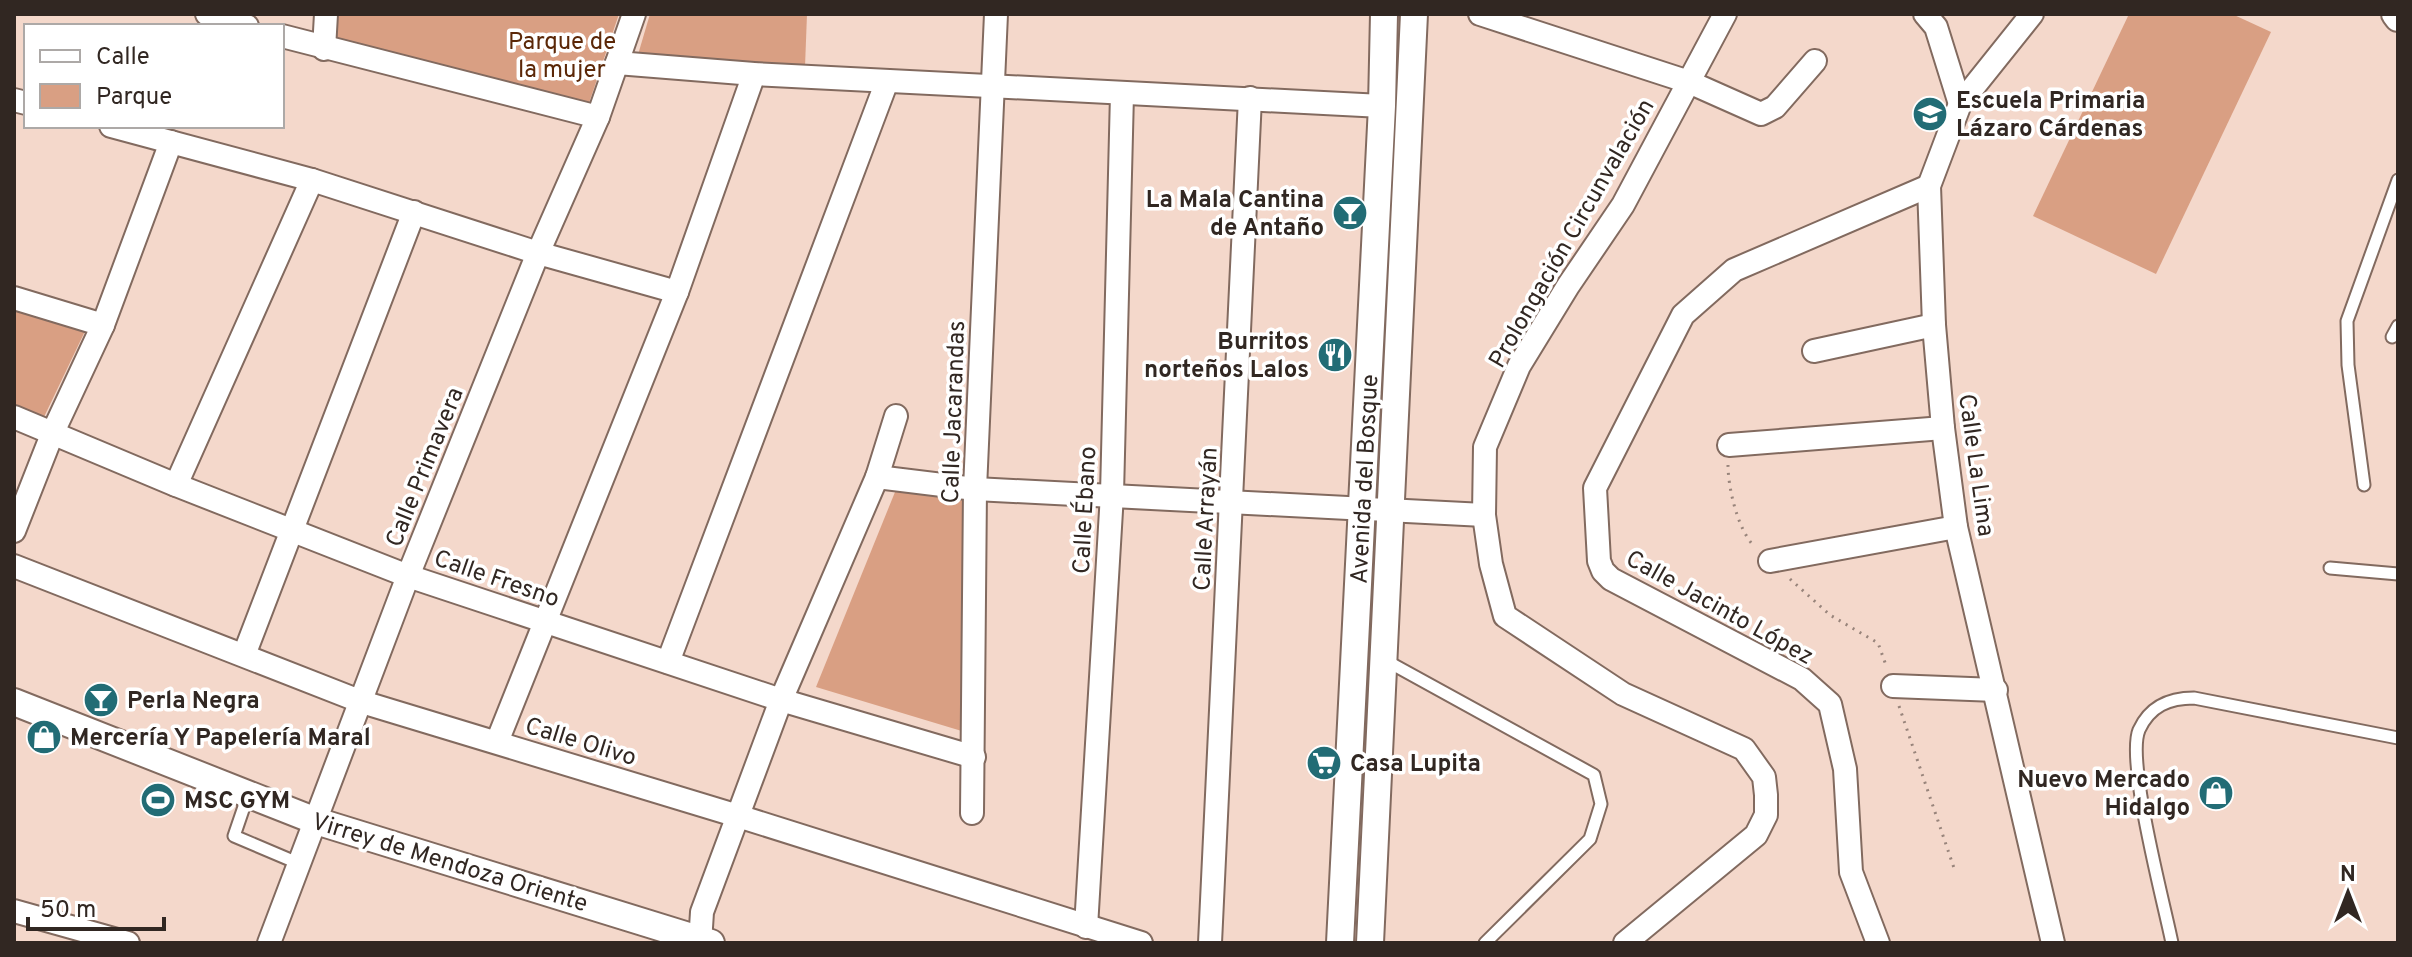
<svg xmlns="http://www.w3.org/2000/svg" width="2412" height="957" font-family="Overpass,sans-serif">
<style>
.green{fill:#d99f83}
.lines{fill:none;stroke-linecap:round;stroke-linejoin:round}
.service-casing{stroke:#826a5f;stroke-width:15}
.minor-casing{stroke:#826a5f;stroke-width:26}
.tertiary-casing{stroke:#826a5f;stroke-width:30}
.path{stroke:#98847b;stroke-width:3;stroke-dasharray:2 6;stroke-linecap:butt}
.service{stroke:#fff;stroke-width:11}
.minor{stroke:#fff;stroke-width:22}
.tertiary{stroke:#fff;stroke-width:26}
.labels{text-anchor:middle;stroke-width:7;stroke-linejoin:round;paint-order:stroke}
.park-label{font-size:24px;fill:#5b2707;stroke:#fff}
.poi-label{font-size:24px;font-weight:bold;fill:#312722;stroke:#fff;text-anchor:start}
.street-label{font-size:24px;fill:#312722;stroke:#fff}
</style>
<rect width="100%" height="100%" fill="#f4d8cb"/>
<g class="green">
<polygon points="337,14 619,14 589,103 336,42"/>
<polygon points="650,14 807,14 805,67 637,58"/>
<polygon points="2129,14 2232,14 2271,32 2156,274 2033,216"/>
<polygon points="14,306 87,327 44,417 14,406"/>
<polygon points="895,492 973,495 965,732 816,687"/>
</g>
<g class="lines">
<defs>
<g id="service">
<polyline points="2392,337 2398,326"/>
<polyline points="2364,485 2348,365 2347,321 2398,180"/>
<polyline points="2330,568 2398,574"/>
<polyline points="1383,659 1594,775 1601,804 1590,839 1485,943"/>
<polyline points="248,795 234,836 300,864"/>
<path d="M2172 943C2164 903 2126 761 2139 730 2150 706 2169 698 2194 698L2398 738"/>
</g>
<g id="minor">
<polyline points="207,14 247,26"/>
<polyline points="1480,14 1689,82 1761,114 1775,107 1815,61"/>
<polyline points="1925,14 1936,27 1960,104"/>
<polyline points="2032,14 1960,104 1929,186 1934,325 1943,428 1956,527 2053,943"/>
<polyline points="282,36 598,117"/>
<polyline points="324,49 326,14"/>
<polyline points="617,63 754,74 1382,106"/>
<polyline points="14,100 26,103"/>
<polyline points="111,126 312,180 538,253 677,292"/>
<polyline points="14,298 103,325"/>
<polyline points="1814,351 1934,325"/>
<polyline points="14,417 176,485 408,576 781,700 974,757"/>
<polyline points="1729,445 1943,428"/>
<polyline points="877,477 975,489 1484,515"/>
<polyline points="176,485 312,180"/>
<polyline points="14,531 53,432 103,325 171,142"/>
<polyline points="1770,561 1956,527"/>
<polyline points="14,566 362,702 738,816 1141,943"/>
<polyline points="244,655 414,212"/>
<polyline points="668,662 887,81"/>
<polyline points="1893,686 1996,690"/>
<polyline points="497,742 677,292 754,74"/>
<polyline points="972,813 975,489 996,14"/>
<polyline points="14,911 128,943"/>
<polyline points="1086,927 1112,494 1122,94"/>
<polyline points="269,943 408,576 538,253 598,117 634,14"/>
<polyline points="700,943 702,912 781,700 877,477 896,416"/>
<polyline points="1210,943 1250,98"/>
<polyline points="1625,943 1756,835 1766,815 1766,795 1764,777 1744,749 1623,694 1505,616 1491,564 1484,515 1485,447 1519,366 1568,286 1623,205 1725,14"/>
<polyline points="1878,943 1851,872 1845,769 1830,704 1802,679 1611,579 1603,571 1599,561 1595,488 1683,315 1734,270 1929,186"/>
</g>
<g id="tertiary">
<polyline points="2395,14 2398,18"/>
<polyline points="14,702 316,821 711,943"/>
<polyline points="1340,943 1382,106 1384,14"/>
<polyline points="1370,943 1414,14"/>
</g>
</defs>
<use href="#service" class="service-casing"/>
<use href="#minor" class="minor-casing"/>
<use href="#tertiary" class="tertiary-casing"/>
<g class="path">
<path d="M1728 465C1728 488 1738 531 1755 547"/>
<polyline points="1790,579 1830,615 1878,643 1887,668"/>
<polyline points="1899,706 1955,871"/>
</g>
<use href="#service" class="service"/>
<use href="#minor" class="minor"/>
<use href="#tertiary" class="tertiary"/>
</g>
<defs>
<symbol id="school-disc" viewBox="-11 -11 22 22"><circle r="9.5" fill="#226c75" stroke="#fff"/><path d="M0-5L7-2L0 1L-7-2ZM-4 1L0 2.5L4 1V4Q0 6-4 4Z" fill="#fff"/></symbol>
<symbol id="bar-disc" viewBox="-11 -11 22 22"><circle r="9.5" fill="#226c75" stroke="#fff"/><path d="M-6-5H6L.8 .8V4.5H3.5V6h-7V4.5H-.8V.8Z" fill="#fff"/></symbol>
<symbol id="restaurant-disc" viewBox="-11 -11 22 22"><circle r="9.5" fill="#226c75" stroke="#fff"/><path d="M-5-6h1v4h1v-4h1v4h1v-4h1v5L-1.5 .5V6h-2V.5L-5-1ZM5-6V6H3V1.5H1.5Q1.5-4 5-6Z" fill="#fff"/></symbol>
<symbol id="shop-disc" viewBox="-11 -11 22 22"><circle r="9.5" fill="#226c75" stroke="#fff"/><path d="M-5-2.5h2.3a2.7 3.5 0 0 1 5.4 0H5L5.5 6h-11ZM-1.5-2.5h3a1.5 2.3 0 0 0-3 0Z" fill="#fff"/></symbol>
<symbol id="supermarket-disc" viewBox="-11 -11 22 22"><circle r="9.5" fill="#226c75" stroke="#fff"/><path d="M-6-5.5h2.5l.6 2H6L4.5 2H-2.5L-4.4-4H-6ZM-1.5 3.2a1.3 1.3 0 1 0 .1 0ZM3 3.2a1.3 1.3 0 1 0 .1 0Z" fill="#fff"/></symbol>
<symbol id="stadium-disc" viewBox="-11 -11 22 22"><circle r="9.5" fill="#226c75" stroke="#fff"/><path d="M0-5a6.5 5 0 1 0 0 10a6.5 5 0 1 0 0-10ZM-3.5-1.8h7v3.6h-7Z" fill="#fff"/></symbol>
</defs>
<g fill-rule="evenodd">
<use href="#school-disc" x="1910" y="94" width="40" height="40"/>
<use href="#bar-disc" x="1330" y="193" width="40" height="40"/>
<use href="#restaurant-disc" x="1315" y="335" width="40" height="40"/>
<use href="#bar-disc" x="81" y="680" width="40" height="40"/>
<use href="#shop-disc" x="24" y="717" width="40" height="40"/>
<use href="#supermarket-disc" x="1304" y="743" width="40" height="40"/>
<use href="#shop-disc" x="2196" y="773" width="40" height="40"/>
<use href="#stadium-disc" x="138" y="780" width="40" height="40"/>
</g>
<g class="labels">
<g class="park-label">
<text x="562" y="49">Parque de<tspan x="562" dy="28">la mujer</tspan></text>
</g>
<g class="poi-label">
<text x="1956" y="108">Escuela Primaria<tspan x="1956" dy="28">Lázaro Cárdenas</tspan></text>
<text x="1324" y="207" text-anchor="end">La Mala Cantina<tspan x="1324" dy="28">de Antaño</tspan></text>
<text x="1309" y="349" text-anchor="end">Burritos<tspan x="1309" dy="28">norteños Lalos</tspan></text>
<text x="127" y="708">Perla Negra</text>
<text x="70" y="745">Mercería Y Papelería Maral</text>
<text x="1350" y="771">Casa Lupita</text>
<text x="2190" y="787" text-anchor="end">Nuevo Mercado<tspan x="2190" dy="28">Hidalgo</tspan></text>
<text x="184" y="808">MSC GYM</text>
</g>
<g class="street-label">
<text transform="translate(1571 233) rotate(-60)" y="8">Prolongación Circunvalación</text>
<text transform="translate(953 412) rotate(-88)" y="8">Calle Jacarandas</text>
<text transform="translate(1977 465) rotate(82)" y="8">Calle La Lima</text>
<text transform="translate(424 467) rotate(-68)" y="8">Calle Primavera</text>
<text transform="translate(1364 479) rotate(-87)" y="8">Avenida del Bosque</text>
<text transform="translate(1084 510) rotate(-87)" y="8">Calle Ébano</text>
<text transform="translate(1205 519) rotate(-87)" y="8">Calle Arrayán</text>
<text transform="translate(497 578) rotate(19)" y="8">Calle Fresno</text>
<text transform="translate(1720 607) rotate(29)" y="8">Calle Jacinto López</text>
<text transform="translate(581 741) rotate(17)" y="8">Calle Olivo</text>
<text transform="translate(450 862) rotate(17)" y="8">Virrey de Mendoza Oriente</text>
</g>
</g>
<rect width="2412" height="957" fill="none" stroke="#312722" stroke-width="32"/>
<rect x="24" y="24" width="260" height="104" fill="#ffffff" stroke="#ada9a7" stroke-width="2"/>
<rect x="40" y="50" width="40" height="12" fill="#ffffff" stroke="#ada9a7" stroke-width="2"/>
<text x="96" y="64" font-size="24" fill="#312722">Calle</text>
<rect x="40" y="84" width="40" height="24" fill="#d99f83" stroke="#ada9a7" stroke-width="2"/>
<text x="96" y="104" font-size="24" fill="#312722">Parque</text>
<g transform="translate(2348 893)" stroke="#ffffff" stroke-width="6" paint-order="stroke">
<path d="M0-6L14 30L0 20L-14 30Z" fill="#312722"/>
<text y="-12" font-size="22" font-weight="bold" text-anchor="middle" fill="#312722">N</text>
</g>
<path d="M28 917v12h136v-12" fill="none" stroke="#312722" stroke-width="4"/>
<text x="40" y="917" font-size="24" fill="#312722" stroke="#ffffff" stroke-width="6" paint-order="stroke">50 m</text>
</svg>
